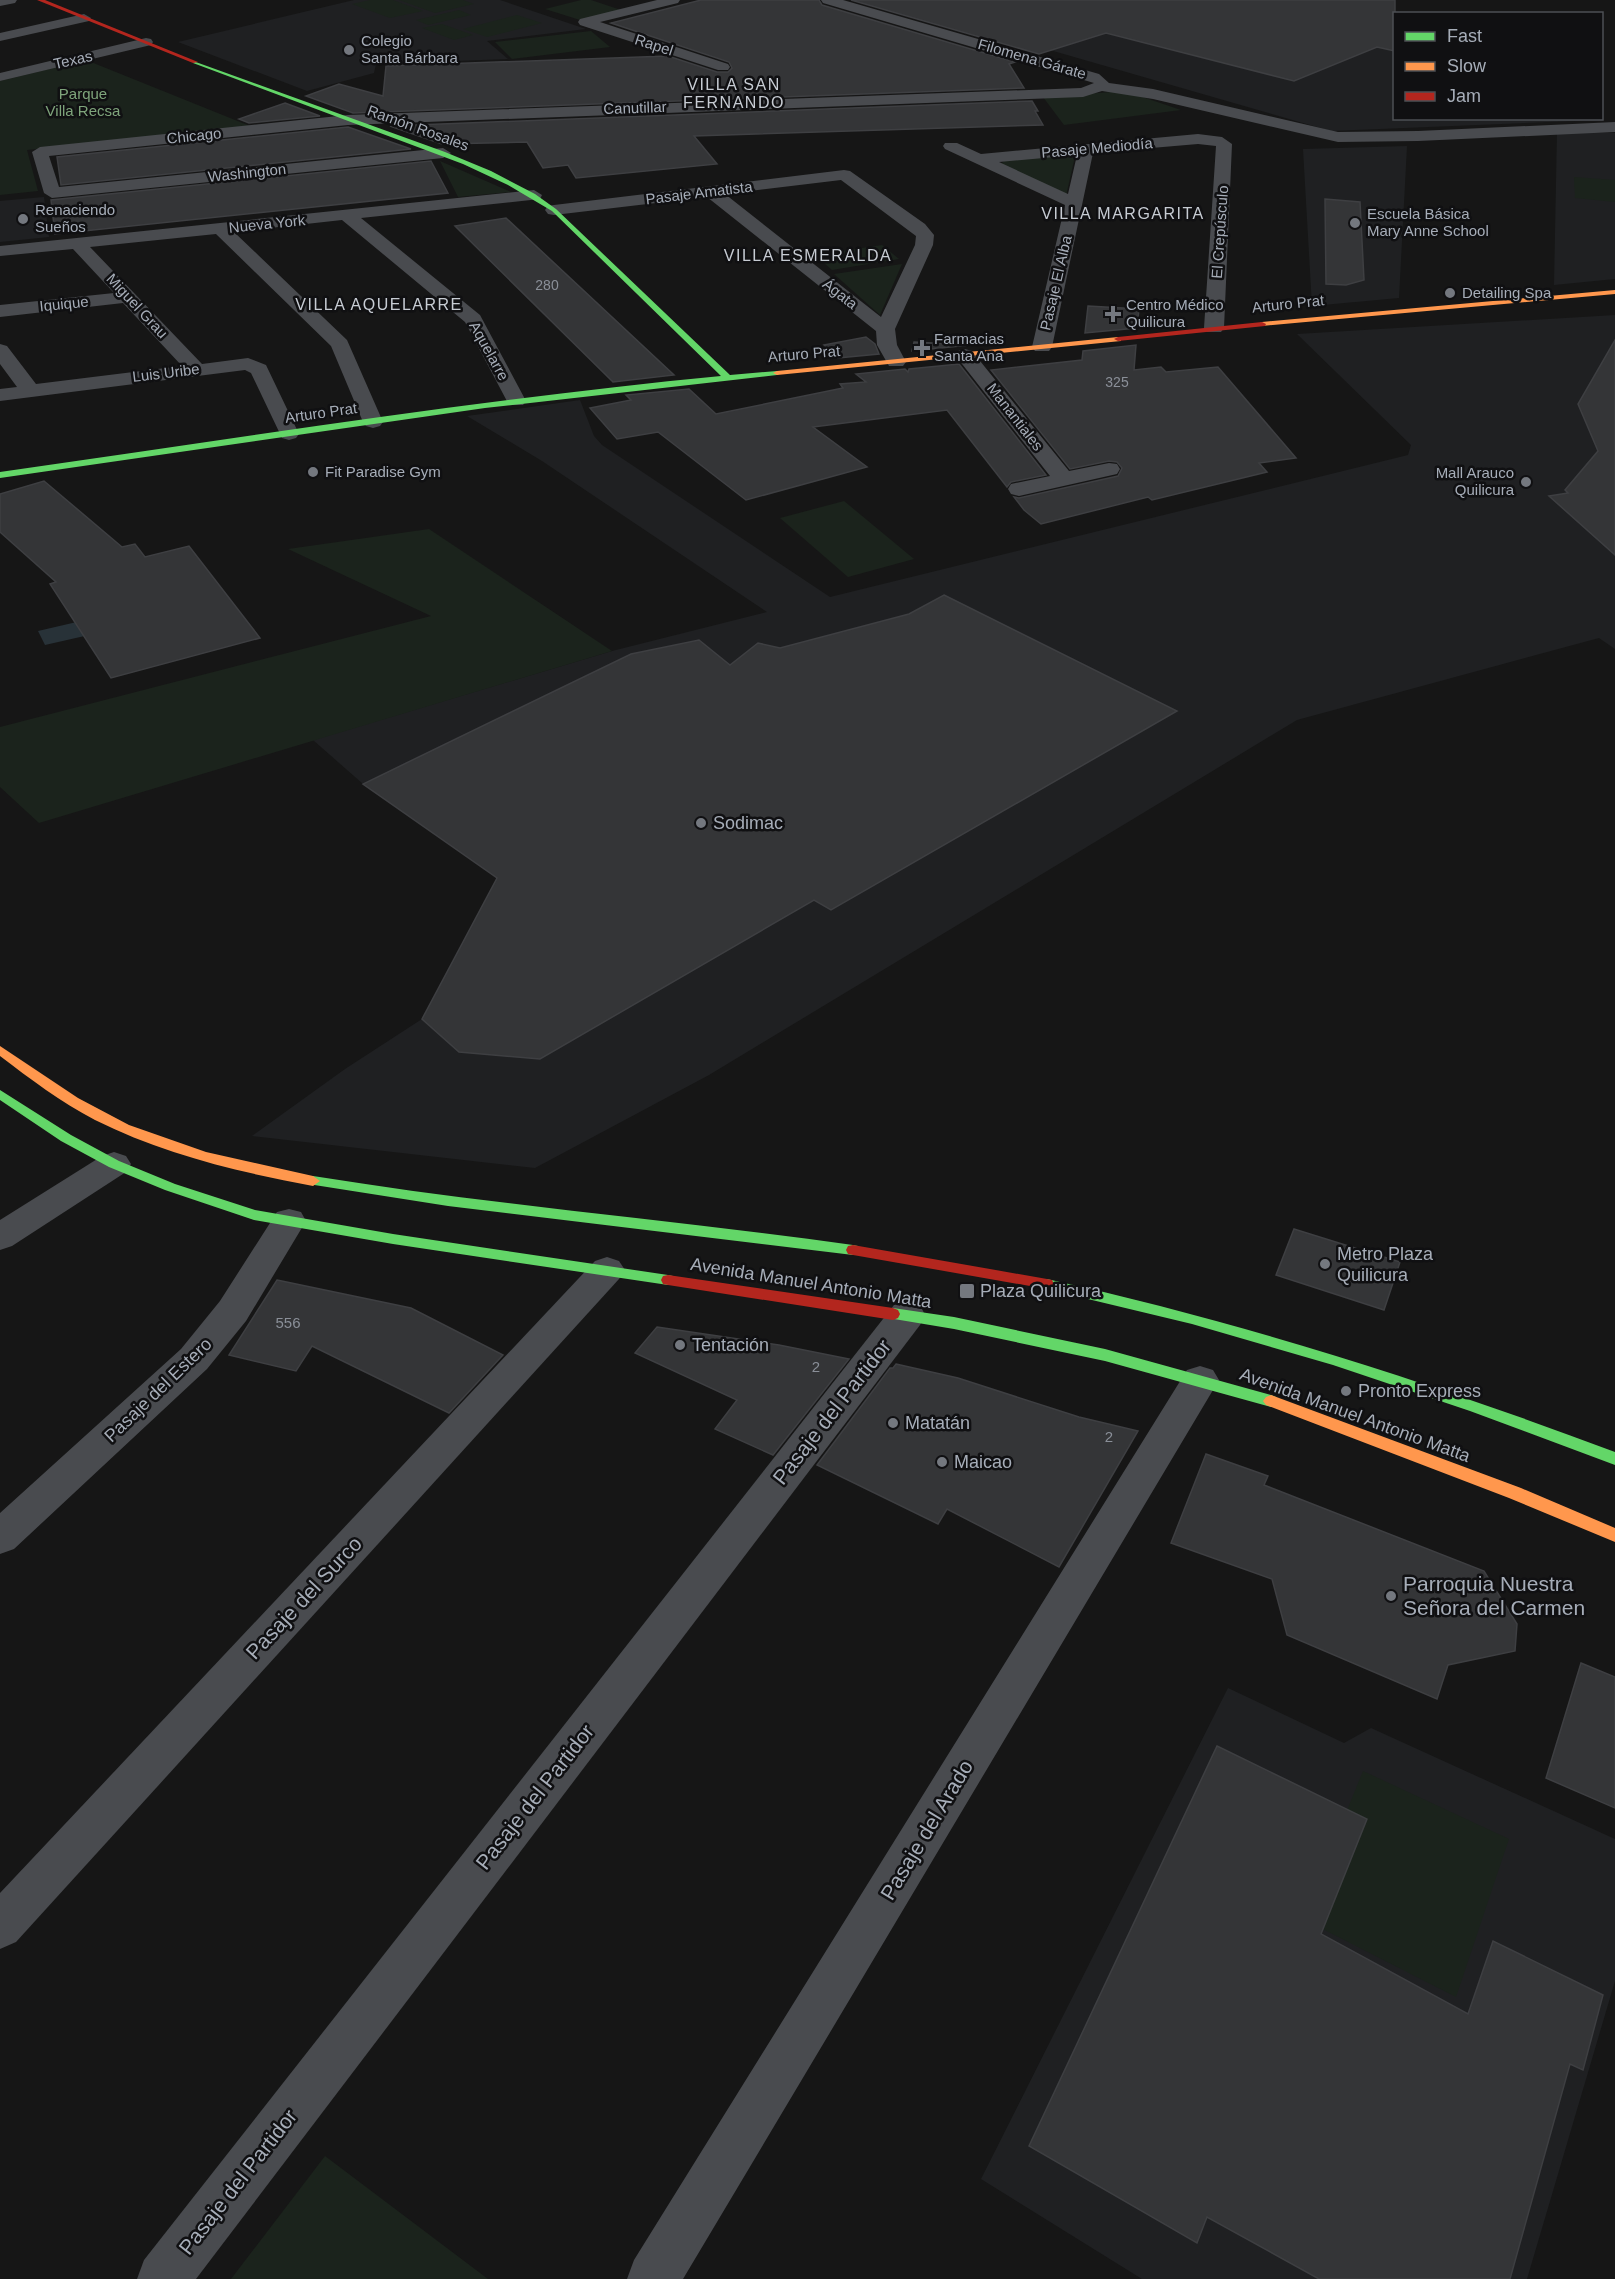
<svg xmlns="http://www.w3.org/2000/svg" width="1615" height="2279" font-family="Helvetica,sans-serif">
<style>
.built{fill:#1f2022}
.green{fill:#1b231c}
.water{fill:#283238}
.building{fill:#343537;stroke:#3e3f42;stroke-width:1.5}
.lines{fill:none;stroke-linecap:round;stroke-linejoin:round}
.street{fill:#494b4f;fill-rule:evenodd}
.fast{fill:#63d668;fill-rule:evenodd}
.slow{fill:#ff974d;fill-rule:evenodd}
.jam{fill:#b3261e;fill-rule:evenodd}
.poi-dot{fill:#74787f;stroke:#101012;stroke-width:2}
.labels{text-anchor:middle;stroke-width:5;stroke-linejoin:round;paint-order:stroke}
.far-number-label{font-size:14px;fill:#8a8f98}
.far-poi-label{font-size:15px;fill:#a6adb8;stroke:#101012;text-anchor:start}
.far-street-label{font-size:15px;fill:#a6adb8;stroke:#101012}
.far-park-label{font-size:15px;fill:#7ea47b;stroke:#101012}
.number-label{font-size:15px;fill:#8a8f98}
.far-neighbourhood-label{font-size:16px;letter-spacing:1.5px;fill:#c7ccd3;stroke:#101012}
.poi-label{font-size:18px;fill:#a6adb8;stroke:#101012;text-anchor:start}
.street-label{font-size:18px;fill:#a6adb8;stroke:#101012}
.near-street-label{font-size:21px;fill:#a6adb8;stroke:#101012}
.near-poi-label{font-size:21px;fill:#a6adb8;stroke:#101012;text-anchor:start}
</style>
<rect width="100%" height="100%" fill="#161616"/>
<g class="built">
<polygon points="354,0 500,0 586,29 487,41 508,59 376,64 374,73 307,91 178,42"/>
<polygon points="876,0 1394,16 1394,118 1600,120 1331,131"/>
<polygon points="1557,132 1615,133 1615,279 1554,285"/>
<polygon points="1407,146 1399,298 1312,306 1303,149"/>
<polygon points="44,197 49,237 0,242 0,201"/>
<polygon points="1615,315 1615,649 1599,638 1297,720 709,1075 535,1168 252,1136 345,1069 422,1019 497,878 363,784 313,740 612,651 767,612 542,461 467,416 580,400 594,436 602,445 830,597 1408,455 1411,445 1297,334"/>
<polygon points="1228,1688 1344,1743 1371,1728 1615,1839 1615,1981 1527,2279 1142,2279 981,2179"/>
</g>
<g class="green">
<polygon points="370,0 393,0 423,11 390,18 352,4"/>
<polygon points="399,0 463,0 474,4 435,13"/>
<polygon points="581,0 591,0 621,10 580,20 545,9"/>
<polygon points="459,10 471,15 428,25 416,20"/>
<polygon points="517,15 542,23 487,37 463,29"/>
<polygon points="442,24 473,35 454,40 422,28"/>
<polygon points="591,31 610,47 512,59 495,42"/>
<polygon points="86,60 250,126 27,150 38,191 0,195 0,81"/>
<polygon points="1125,91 1181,110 1064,125 1043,97"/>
<polygon points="1076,152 1066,196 1000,166 1006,158"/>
<polygon points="440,161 511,192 458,197"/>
<polygon points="1574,177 1615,180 1615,202 1575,198"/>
<polygon points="882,245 899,259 832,270 815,255"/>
<polygon points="902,264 880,315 834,274"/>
<polygon points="844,501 914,559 848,577 780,518"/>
<polygon points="429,529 612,651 39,823 0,787 0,727 431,616 288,549"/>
<polygon points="1363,1771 1509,1839 1456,1997 1303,1919"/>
<polygon points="325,2156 488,2279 231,2279"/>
</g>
<polygon class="water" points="81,621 89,635 45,645 38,631"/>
<g class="building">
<polygon points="701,0 819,0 822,5 1015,62 1009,64 1024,88 353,113 306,96 339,84 383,96 386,66 668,56 717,72 728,72 732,68 729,62 611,23"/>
<polygon points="851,0 1395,0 1395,51 1377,47 1294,81 1106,33 1039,54"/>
<polygon points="1032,101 1038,111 1035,111 1043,125 694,136 717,164 576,178 568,165 543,168 527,142 442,144 390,126"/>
<polygon points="285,103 320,116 249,123 239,119"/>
<polygon points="348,127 411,149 61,185 57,157"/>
<polygon points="431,161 448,193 55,234 51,200"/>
<polygon points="1325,199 1360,202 1364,280 1346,285 1326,284"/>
<polygon points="506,218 674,375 613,382 455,226"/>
<polygon points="1088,306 1139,309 1137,328 1085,333"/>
<polygon points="866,337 875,344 879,354 838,358 824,345"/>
<polygon points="1615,340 1615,555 1549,496 1568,493 1565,490 1598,451 1578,404"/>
<polygon points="914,342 970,345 912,351"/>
<polygon points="1136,345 1134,370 1161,367 1166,372 1218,367 1296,458 1259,463 1267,472 1152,500 1148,497 1041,524 1024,510 1014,497 1019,498 1118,476 1122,468 1117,462 1109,461 1070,469 991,370 1082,360 1083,351"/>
<polygon points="959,364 1046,475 1011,482 1007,487 947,410 813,427 867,467 746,500 658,432 617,439 590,408 631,400 626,395 689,389 716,414 843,388 840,384 866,382 856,374 905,369 908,372 909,369"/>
<polygon points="44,481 122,547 135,544 145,557 189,546 260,638 111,678 50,584 56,582 0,532 0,494"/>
<polygon points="944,595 1177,711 831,910 814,900 540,1059 459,1052 422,1019 497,878 363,784 631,654 699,640 730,665 758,643 780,648 909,614"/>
<polygon points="1294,1229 1400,1262 1384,1310 1276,1275"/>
<polygon points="277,1280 411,1308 503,1355 449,1413 312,1346 296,1371 229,1355"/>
<polygon points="657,1327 779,1345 849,1359 773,1455 715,1429 737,1400 635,1353"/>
<polygon points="896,1364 958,1378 1079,1417 1138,1431 1059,1567 947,1509 938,1524 817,1465 890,1368 893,1368"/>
<polygon points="1206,1454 1268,1476 1264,1485 1484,1571 1517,1624 1515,1651 1448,1665 1437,1699 1287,1635 1272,1579 1171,1543"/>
<polygon points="1581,1663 1615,1677 1615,1808 1546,1778"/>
<polygon points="1217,1746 1367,1819 1321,1934 1468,2014 1493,1941 1603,1995 1583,2070 1570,2064 1510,2279 1319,2279 1207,2217 1197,2243 1029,2146"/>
</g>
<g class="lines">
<g class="street">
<polygon points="0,0 17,0 15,3 0,6"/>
<polygon points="657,0 680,0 678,3 600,22 728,64 730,67 728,70 718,70 580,25 578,22 580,19"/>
<polygon points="821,0 843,0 1099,74 1109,83 1153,89 1338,132 1418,131 1615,122 1615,132 1418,141 1338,142 1153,99 1102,91 1083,97 348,125 49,156 59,187 443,148 451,153 443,158 52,198 44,193 32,152 40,147 348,115 1081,88 1094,83 823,3"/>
<polygon points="84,14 91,18 89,21 0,41 0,33"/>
<polygon points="146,38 151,39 153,42 151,45 0,81 0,73"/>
<path d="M1198 134 1222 137 1232 144 1224 328 1221 332H1207L1204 328 1216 146 1198 144 1093 153 1052 347 1049 351H1035L1032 347 1065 205 945 149 943 146 945 143H957L981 154ZM1077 155 1068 194 999 162Z"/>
<path d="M844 170 850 171 925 224 934 235 933 245 895 329 897 345 906 362 903 366H889L877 345 876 331 707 197 554 215 548 214 545 210 548 206 554 205ZM841 180 916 236 915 245 881 317 725 194Z"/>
<polygon points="534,190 542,195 540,199 361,218 480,315 526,401 523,405 509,405 465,322 342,220 234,232 347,340 383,422 380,426 373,428 366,426 363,422 331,346 216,234 90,247 202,364 248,358 266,365 299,434 296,438 289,440 282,438 251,373 245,370 0,401 0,389 17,387 0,364 0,344 7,346 36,384 182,366 123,303 0,317 0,305 114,293 73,249 0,256 0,246"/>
<polygon points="965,349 972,351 1069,471 1109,463 1117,464 1120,469 1117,474 1019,496 1011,494 1008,489 1011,484 1050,476 955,355 958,351"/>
<polygon points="114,1152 126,1156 131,1164 126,1172 12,1246 0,1250 0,1220 102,1156"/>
<polygon points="289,1209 301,1212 306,1221 246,1321 207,1369 14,1549 0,1554 0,1513 181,1349 220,1301 277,1212"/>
<polygon points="607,1257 619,1261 625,1270 619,1279 16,1942 0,1949 0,1893 595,1261"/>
<polygon points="907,1301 920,1305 925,1315 920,1325 196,2279 137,2279 144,2260 894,1305"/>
<polygon points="1200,1366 1213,1370 1219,1380 1213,1390 683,2279 627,2279 634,2260 1187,1370"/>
</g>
<g class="fast">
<path d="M193 61 445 152 491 171 535 194 556 209 730 375 777 371 781 373 777 375 485 408 0 478V472C240 438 480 399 721 376L552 211 508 185 463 164 193 63Z"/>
<polygon points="0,1090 71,1135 119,1161 175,1184 255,1210 393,1234 668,1275 673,1276 675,1280 673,1284 668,1285 393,1244 254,1220 165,1190 109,1167 61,1141 0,1100"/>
<path d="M313 1176C492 1205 673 1220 853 1245L858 1246 860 1250 858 1254 853 1255 448 1206 308 1184 306 1181 308 1178Z"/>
<path d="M1047 1279C1241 1322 1429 1382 1615 1452V1465L1470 1411 1333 1365 1192 1324 1042 1288 1040 1284 1042 1280Z"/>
<polygon points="893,1308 954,1317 1105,1349 1271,1395 1276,1397 1279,1401 1276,1405 1271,1407 1105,1361 954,1329 888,1318 886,1314 888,1310"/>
</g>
<g class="slow">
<polygon points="1615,290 1615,294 1262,326 1258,324 1262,322"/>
<polygon points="1118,337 1121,337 1121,341 777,375 773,373 777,371"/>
<path d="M0 1046 78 1098 129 1125 206 1152 313 1176 320 1181 313 1186C238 1172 163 1154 95 1120 61 1102 30 1079 0 1056Z"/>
<polygon points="1271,1395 1521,1488 1615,1528 1615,1542 1509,1498 1266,1405 1263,1401 1266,1397"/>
</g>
<g class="jam">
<polygon points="37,0 45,0 198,62 193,63"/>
<polygon points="1262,322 1266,324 1265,326 1118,341 1114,339 1118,337"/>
<polygon points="853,1245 1047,1279 1052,1280 1054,1284 1052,1288 1047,1289 853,1255 848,1254 846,1250 848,1246"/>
<polygon points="668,1275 893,1308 898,1310 900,1314 898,1318 893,1320 668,1285 663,1284 661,1280 663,1276"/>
</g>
</g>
<g class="poi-dot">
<circle cx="349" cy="50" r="6"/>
<circle cx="23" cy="219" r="6"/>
<circle cx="1355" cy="223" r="6"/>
<circle cx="1450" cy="293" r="6"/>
<path d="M1110 305h6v6h6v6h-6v6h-6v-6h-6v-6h6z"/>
<path d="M919 339h6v6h6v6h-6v6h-6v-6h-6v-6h6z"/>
<circle cx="313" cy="472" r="6"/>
<circle cx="1526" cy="482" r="6"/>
<circle cx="701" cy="823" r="6"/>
<circle cx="1325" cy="1264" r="6"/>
<rect x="959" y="1283" width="16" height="16" rx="3"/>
<circle cx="680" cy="1345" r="6"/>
<circle cx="1346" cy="1391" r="6"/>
<circle cx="893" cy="1423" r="6"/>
<circle cx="942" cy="1462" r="6"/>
<circle cx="1391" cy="1596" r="6"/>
</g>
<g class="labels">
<g class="far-number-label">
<text x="547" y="290">280</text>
<text x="1117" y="387">325</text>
</g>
<g class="far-poi-label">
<text x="361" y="46">Colegio<tspan x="361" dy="17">Santa Bárbara</tspan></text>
<text x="35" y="215">Renaciendo<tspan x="35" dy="17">Sueños</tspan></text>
<text x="1367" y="219">Escuela Básica<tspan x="1367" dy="17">Mary Anne School</tspan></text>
<text x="1462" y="298">Detailing Spa</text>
<text x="1126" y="310">Centro Médico<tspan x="1126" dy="17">Quilicura</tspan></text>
<text x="934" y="344">Farmacias<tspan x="934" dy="17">Santa Ana</tspan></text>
<text x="325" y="477">Fit Paradise Gym</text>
<text x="1514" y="478" text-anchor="end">Mall Arauco<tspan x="1514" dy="17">Quilicura</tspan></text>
</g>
<g class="far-street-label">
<text transform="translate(654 45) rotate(18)" y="5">Rapel</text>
<text transform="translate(1032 59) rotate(16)" y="5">Filomena Gárate</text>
<text transform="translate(73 60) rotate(-13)" y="5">Texas</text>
<text transform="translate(635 108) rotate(-2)" y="5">Canutillar</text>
<text transform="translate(418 128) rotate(20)" y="5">Ramón Rosales</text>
<text transform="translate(194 136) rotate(-6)" y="5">Chicago</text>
<text transform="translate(1097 148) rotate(-5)" y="5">Pasaje Mediodía</text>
<text transform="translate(247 173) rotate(-6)" y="5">Washington</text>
<text transform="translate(699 193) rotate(-7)" y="5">Pasaje Amatista</text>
<text transform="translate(267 224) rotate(-6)" y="5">Nueva York</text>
<text transform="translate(1220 232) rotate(-86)" y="5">El Crepúsculo</text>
<text transform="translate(1056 283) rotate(-77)" y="5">Pasaje El Alba</text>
<text transform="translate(840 294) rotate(38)" y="5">Ágata</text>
<text transform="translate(64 304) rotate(-6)" y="5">Iquique</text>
<text transform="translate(1288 304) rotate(-6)" y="5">Arturo Prat</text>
<text transform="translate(137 306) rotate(47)" y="5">Miguel Grau</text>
<text transform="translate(489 351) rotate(61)" y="5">Aquelarre</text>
<text transform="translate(804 354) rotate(-5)" y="5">Arturo Prat</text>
<text transform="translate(166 373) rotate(-7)" y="5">Luis Uribe</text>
<text transform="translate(321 413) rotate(-8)" y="5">Arturo Prat</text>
<text transform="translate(1015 417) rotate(52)" y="5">Manantiales</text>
</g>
<g class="far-park-label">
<text x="83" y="99">Parque<tspan x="83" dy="17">Villa Recsa</tspan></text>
</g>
<g class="number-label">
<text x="288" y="1328">556</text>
<text x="816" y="1372">2</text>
<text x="1109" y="1442">2</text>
</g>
<g class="far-neighbourhood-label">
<text x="734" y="90">VILLA SAN<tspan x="734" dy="18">FERNANDO</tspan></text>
<text x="1123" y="219">VILLA MARGARITA</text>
<text x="808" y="261">VILLA ESMERALDA</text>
<text x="379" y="310">VILLA AQUELARRE</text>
</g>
<g class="poi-label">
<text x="713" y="829">Sodimac</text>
<text x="1337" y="1260">Metro Plaza<tspan x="1337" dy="21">Quilicura</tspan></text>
<text x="980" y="1297">Plaza Quilicura</text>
<text x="692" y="1351">Tentación</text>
<text x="1358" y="1397">Pronto Express</text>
<text x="905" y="1429">Matatán</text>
<text x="954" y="1468">Maicao</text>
</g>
<g class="street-label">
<text transform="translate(811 1283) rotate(9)" y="6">Avenida Manuel Antonio Matta</text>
<text transform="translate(158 1390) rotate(-44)" y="6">Pasaje del Estero</text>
<text transform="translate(1355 1415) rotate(20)" y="6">Avenida Manuel Antonio Matta</text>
</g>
<g class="near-street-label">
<text transform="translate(832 1412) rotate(-52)" y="7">Pasaje del Partidor</text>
<text transform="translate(304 1598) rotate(-47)" y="7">Pasaje del Surco</text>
<text transform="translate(535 1797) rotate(-52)" y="7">Pasaje del Partidor</text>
<text transform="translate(927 1830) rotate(-59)" y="7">Pasaje del Arado</text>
<text transform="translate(238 2182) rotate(-52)" y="7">Pasaje del Partidor</text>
</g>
<g class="near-poi-label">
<text x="1403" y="1591">Parroquia Nuestra<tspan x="1403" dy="24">Señora del Carmen</tspan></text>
</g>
</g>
<rect x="1393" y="12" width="210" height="108" fill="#101012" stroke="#4c4f54" stroke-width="1.5"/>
<rect x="1405" y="32" width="30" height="9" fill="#63d668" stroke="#4c4f54" stroke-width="1.5"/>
<text x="1447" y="42" font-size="18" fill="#a6adb8">Fast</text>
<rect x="1405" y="62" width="30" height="9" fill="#ff974d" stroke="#4c4f54" stroke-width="1.5"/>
<text x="1447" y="72" font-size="18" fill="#a6adb8">Slow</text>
<rect x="1405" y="92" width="30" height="9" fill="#b3261e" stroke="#4c4f54" stroke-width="1.5"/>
<text x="1447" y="102" font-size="18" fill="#a6adb8">Jam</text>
</svg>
